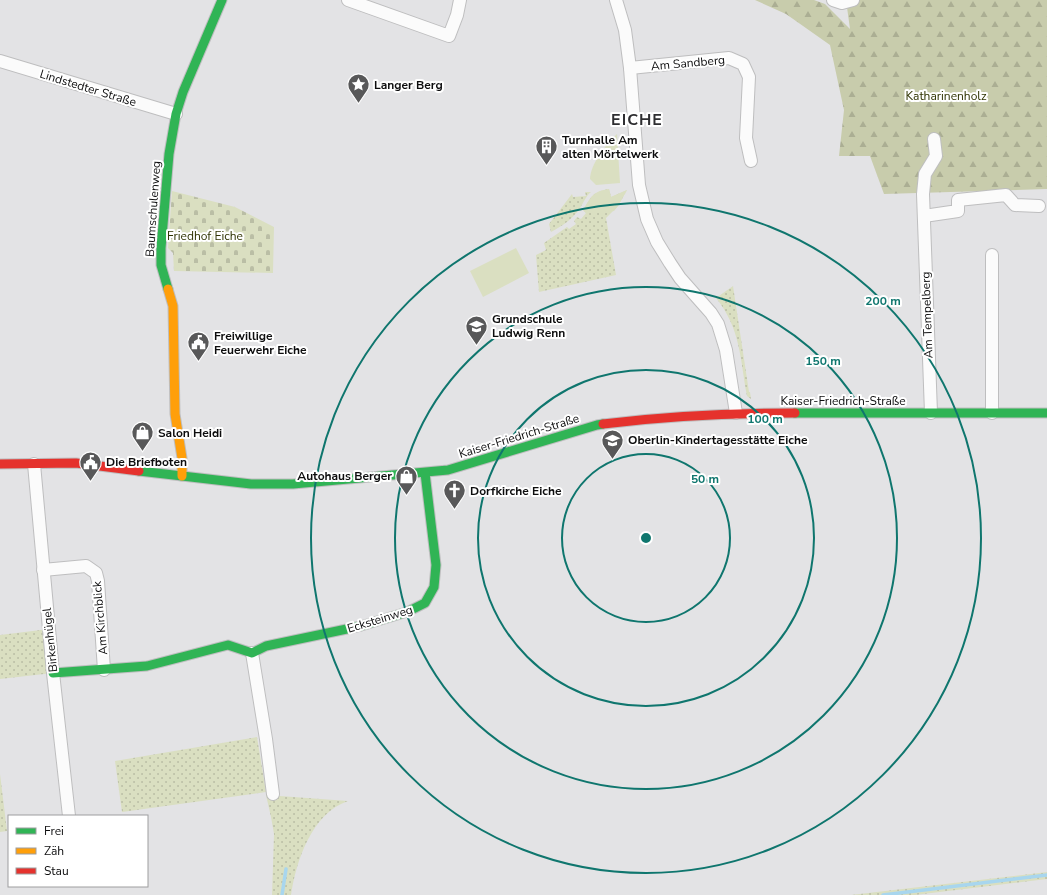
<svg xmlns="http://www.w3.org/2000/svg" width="1047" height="895" font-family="'Nunito Sans',sans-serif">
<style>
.grass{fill:url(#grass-dots)}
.forest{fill:url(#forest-firs)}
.cemetery{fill:url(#cemetery-stones)}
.park{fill:#dadfc1}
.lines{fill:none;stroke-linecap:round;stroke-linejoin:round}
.stream{stroke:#a8d6ee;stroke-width:3.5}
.street-casing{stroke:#bebebf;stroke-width:14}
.fast-casing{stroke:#bebebf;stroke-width:11}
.slow-casing{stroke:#bebebf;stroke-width:11}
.jam-casing{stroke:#bebebf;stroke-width:11}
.street{stroke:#fbfbfb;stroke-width:12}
.fast{stroke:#30b455;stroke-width:9}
.slow{stroke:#ff9f0a;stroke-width:9}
.jam{stroke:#e5322d;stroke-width:9}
.ring{fill:none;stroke:#0f766e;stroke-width:2}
.labels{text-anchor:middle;stroke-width:4;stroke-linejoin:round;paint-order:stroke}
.street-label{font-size:12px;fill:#0d0d0e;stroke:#fff}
.poi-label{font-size:12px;font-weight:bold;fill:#0d0d0e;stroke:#fff;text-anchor:start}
.park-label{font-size:12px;fill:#2f3302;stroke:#fff}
.district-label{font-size:16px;font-weight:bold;letter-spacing:1px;fill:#2e2e31;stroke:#fff}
.centre{fill:#0f766e;stroke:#fff;stroke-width:2}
.ring-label{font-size:12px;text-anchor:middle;font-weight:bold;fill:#0f766e;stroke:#fff;stroke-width:4;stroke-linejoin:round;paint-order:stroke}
</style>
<defs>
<pattern id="grass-dots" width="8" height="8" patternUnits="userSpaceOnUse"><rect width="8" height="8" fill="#dadfc1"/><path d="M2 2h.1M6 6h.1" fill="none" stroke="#babea5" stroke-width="1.8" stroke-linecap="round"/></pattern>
<pattern id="forest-firs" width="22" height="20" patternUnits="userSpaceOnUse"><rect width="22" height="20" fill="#c8ccac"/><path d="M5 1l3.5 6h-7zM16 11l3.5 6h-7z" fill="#abae93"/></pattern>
<pattern id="cemetery-stones" width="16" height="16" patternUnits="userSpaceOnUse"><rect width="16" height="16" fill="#dadfc1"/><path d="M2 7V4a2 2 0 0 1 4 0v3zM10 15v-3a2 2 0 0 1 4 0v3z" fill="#babea5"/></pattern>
</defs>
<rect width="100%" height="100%" fill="#e3e3e5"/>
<g class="grass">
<path d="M609 189 611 197 627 190 618 206 606 218 616 275 539 292 536 255 546 250 544 243 567 227 569 229 576 224 574 221 577 217 581 219 586 213 583 210C592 196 592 192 609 189Z"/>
<path d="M585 192H591C586 196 584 202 580 208 573 219 562 226 551 232L549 224 572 194 573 197 586 196Z"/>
<path d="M733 286 749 392H750L751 399 747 396C740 359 741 329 716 298Z"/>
<polygon points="49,629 53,673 0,679 0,635"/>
<polygon points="257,737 266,792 122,812 115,761"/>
<polygon points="0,774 7,831 0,832"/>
<path d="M266 795 348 801C312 813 296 861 291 895H272L274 834 271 817Z"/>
<polygon points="1047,872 1047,879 915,895 851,895"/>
</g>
<polygon class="forest" points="755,0 814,0 825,4 850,29 846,0 1047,0 1047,189 884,194 870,156 839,156 844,110 830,45 786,14"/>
<polygon class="cemetery" points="172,191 235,207 274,227 273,273 174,271 173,253 168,248"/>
<g class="park">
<path d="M617 134 620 183 596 185 590 179C590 165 606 144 617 134Z"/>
<path d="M609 189 611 197 627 190 618 206 614 211 586 213 583 210C592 196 592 192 609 189Z"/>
<polygon points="516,248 529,273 483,297 470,271"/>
</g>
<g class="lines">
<g class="stream">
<polyline points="282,895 286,869"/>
<polyline points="883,895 1047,875"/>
</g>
<defs>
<g id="street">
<polyline points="348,0 449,36 457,15 460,0"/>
<polyline points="616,0 625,30 630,68 639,185 647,219 657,242 670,263 680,278 711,313 718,324 726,350 736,413"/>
<polyline points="833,0 842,3 853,0"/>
<polyline points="0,61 176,114"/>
<polyline points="630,68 729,58 743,64 749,77 746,138 751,161"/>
<polyline points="924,216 958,211 958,200 1006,195 1015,205 1039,206"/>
<polyline points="931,413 923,194 925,174 936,156 934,139"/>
<polyline points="992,413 992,255"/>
<polyline points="34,464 53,673 69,816"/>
<polyline points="43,570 86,566 96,573 98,581 104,670"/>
<polyline points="252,653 266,739 273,794"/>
</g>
<g id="fast">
<polyline points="168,289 161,265 161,248 169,154 176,114 183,92 222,0"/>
<polyline points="795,413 1047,413"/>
<polyline points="139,471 251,484 293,484 448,470 597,425 603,424"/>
<polyline points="53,673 147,666 228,645 252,653 266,646 361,626 407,612 425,603 434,587 436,565 425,473"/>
</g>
<polyline id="slow" points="168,289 173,306 175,414 182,458 182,476"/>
<g id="jam">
<path d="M603 424C667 416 731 413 795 413"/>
<polyline points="0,464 76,463 139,471"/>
</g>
</defs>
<use href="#street" class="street-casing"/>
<use href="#fast" class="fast-casing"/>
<use href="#slow" class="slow-casing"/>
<use href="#jam" class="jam-casing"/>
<use href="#street" class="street"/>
<use href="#fast" class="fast"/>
<use href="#slow" class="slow"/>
<use href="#jam" class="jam"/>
</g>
<g class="ring">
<circle cx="646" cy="538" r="84"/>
<circle cx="646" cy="538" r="168"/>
<circle cx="646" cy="538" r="251"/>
<circle cx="646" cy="538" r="335"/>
</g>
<defs>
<symbol id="sight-pin" viewBox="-11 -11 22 30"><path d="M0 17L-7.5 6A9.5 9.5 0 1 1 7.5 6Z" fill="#585859" stroke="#fff"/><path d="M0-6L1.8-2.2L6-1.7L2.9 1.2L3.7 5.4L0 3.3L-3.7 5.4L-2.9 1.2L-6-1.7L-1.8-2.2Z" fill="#fff"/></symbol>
<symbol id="building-pin" viewBox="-11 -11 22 30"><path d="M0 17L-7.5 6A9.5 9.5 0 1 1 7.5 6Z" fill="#585859" stroke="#fff"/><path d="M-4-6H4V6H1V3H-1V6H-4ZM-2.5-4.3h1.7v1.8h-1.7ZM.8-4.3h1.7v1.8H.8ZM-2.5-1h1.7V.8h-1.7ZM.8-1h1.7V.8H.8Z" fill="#fff"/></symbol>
<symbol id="school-pin" viewBox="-11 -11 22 30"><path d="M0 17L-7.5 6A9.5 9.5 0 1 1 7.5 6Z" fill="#585859" stroke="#fff"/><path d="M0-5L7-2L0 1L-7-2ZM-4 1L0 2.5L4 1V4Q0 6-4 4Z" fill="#fff"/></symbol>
<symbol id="civic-pin" viewBox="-11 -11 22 30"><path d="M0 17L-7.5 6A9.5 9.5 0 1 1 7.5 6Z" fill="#585859" stroke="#fff"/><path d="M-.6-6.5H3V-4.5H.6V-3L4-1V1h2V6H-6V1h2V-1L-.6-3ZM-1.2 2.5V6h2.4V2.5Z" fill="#fff"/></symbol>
<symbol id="shop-pin" viewBox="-11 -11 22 30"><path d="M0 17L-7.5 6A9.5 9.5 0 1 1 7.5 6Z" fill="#585859" stroke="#fff"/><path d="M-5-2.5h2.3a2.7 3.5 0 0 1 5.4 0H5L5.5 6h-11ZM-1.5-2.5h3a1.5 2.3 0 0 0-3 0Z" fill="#fff"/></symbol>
<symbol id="church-pin" viewBox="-11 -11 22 30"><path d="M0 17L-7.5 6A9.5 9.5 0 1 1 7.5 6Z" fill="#585859" stroke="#fff"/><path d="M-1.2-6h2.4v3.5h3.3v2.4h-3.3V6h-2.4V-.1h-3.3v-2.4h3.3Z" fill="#fff"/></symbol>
</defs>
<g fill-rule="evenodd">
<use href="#sight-pin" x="346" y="72" width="25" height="34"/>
<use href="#building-pin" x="534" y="134" width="25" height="34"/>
<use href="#school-pin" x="464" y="314" width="25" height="34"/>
<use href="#civic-pin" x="186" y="330" width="25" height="34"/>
<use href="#shop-pin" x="130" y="420" width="25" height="34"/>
<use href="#school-pin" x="600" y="428" width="25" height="34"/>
<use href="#civic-pin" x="78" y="450" width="25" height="34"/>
<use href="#shop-pin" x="394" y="464" width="25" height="34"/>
<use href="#church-pin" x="442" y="478" width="25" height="34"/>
</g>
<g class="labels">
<g class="street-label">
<text transform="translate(688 63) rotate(-5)" y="4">Am Sandberg</text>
<text transform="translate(88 88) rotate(17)" y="4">Lindstedter Straße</text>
<text transform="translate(153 209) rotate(-86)" y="4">Baumschulenweg</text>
<text transform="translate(927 315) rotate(-92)" y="4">Am Tempelberg</text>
<text x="843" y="405">Kaiser-Friedrich-Straße</text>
<text transform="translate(519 436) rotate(-17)" y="4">Kaiser-Friedrich-Straße</text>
<text transform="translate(100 618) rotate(-95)" y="4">Am Kirchblick</text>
<text transform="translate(380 619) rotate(-17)" y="4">Ecksteinweg</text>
<text transform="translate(50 640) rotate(-96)" y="4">Birkenhügel</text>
</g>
<g class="poi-label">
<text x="374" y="89">Langer Berg</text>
<text x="562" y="144">Turnhalle Am<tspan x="562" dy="14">alten Mörtelwerk</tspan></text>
<text x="492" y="323">Grundschule<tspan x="492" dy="14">Ludwig Renn</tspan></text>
<text x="214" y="340">Freiwillige<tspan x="214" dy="14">Feuerwehr Eiche</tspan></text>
<text x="158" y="437">Salon Heidi</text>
<text x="628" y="444">Oberlin-Kindertagesstätte Eiche</text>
<text x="106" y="466">Die Briefboten</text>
<text x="392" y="480" text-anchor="end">Autohaus Berger</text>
<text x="470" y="495">Dorfkirche Eiche</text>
</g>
<g class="park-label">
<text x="946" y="100">Katharinenholz</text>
<text x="205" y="240">Friedhof Eiche</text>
</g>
<g class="district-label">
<text x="637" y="125">EICHE</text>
</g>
</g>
<circle cx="646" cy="538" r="6" class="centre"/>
<g class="ring-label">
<text x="883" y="305">200 m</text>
<text x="823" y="365">150 m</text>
<text x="765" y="423">100 m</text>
<text x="705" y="483">50 m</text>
</g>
<rect x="8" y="815" width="140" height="72" fill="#ffffff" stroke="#9e9e9f"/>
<rect x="16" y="828" width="20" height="6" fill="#30b455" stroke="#9e9e9f"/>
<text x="44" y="835" font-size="12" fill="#0d0d0e">Frei</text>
<rect x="16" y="848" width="20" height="6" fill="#ff9f0a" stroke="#9e9e9f"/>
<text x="44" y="855" font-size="12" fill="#0d0d0e">Zäh</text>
<rect x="16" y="868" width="20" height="6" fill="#e5322d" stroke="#9e9e9f"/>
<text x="44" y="875" font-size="12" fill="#0d0d0e">Stau</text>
</svg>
